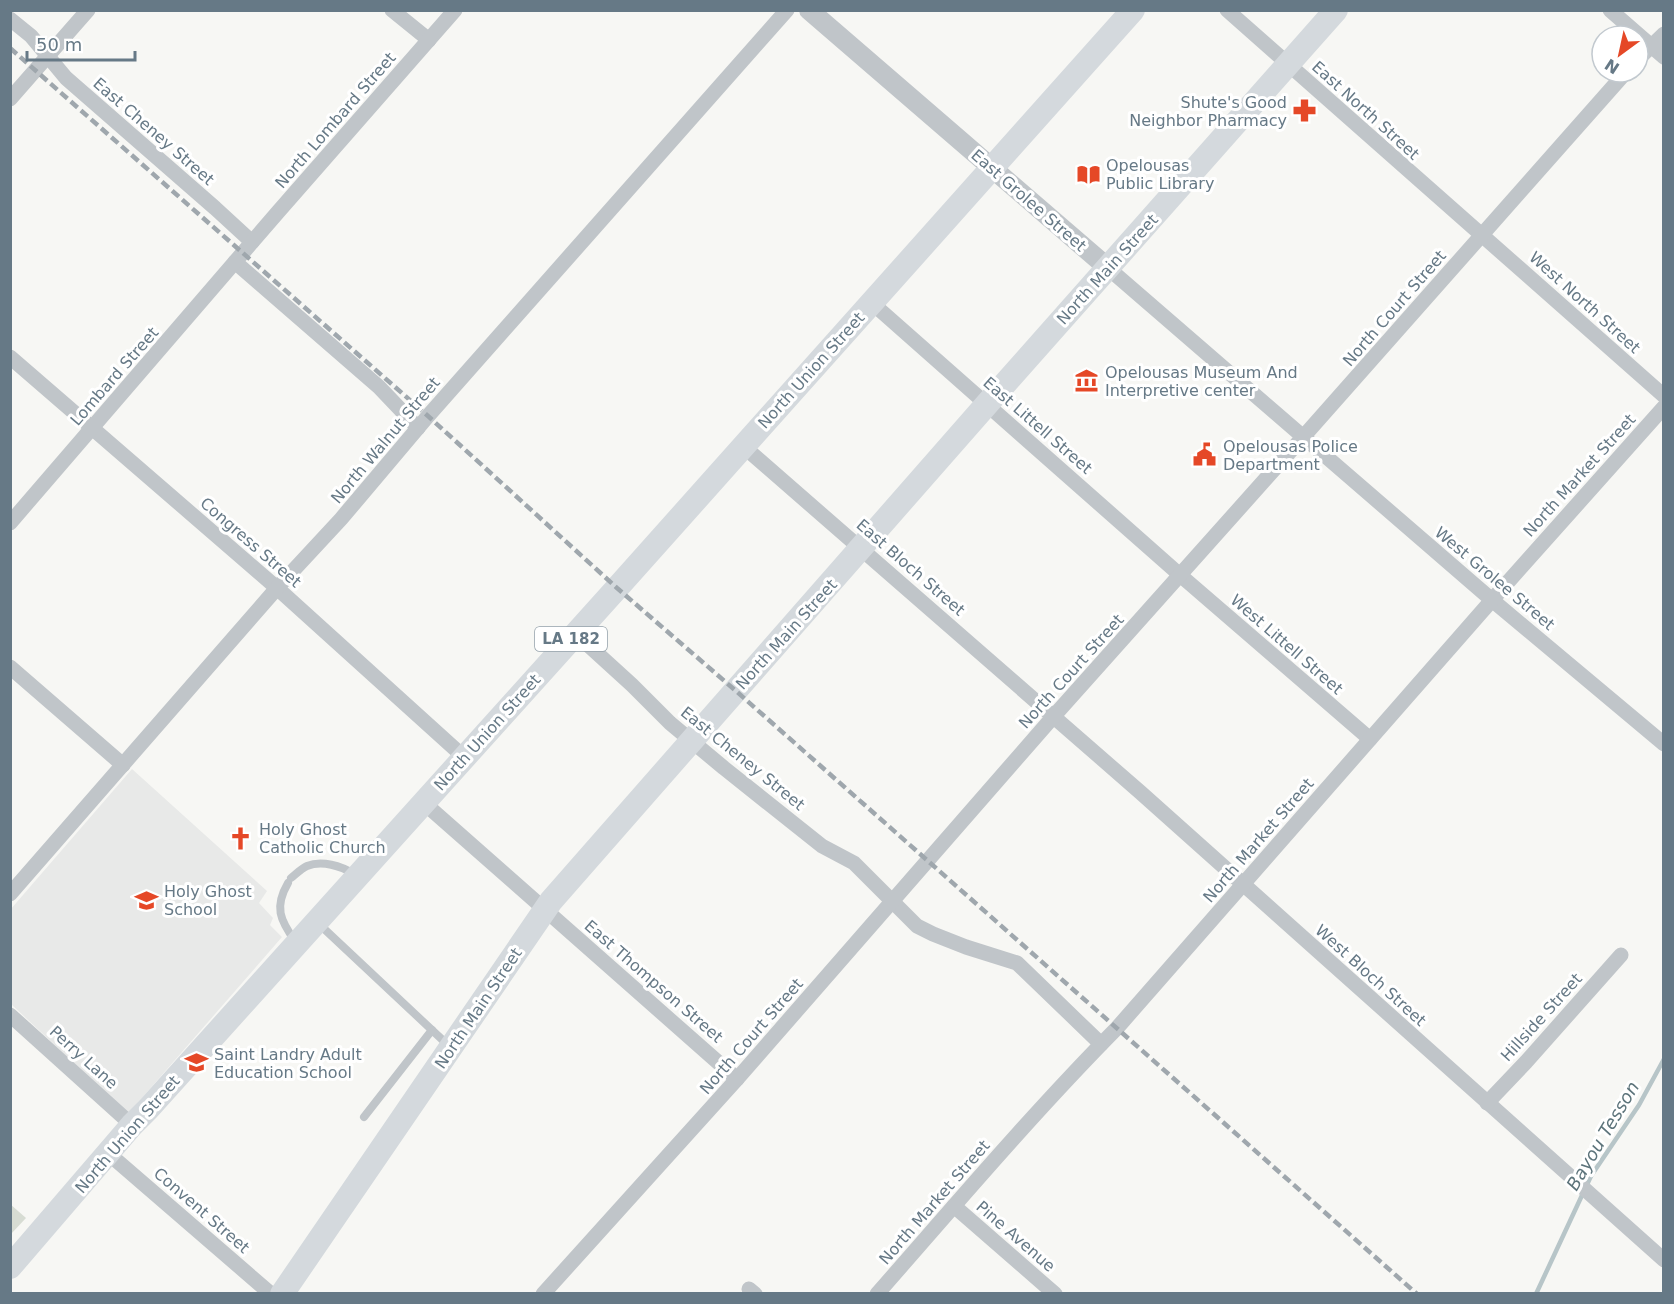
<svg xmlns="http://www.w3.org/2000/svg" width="1674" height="1304" font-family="'DejaVu Sans',sans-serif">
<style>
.built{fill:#e8e9e8}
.green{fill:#d7dcd3}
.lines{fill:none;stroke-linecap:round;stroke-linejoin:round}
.stream{stroke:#b7c5c8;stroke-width:4.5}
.service{stroke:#c0c5c9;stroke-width:8}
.minor{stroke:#c0c5c9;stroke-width:15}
.tertiary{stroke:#c0c5c9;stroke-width:20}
.primary{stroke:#d4d9dd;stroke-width:24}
.rail{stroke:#9fa7ad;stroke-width:4.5;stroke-dasharray:9 4.5;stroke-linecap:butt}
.labels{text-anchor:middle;stroke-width:6;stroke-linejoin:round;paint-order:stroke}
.shield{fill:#fff;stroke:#94a1aa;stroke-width:1.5}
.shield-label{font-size:15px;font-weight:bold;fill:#667986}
.poi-label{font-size:16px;fill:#667986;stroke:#fff;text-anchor:start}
.street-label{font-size:16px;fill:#667986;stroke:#fff}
.water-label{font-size:18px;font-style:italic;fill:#5d747b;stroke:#fff}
</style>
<rect width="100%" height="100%" fill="#f7f7f4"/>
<polygon class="built" points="132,769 267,891 259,903 273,918 270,925 282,937 128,1114 11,1004 10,910"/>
<polygon class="green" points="10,1204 26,1218 11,1234 10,1234"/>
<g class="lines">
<polyline class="stream" points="1536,1294 1591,1176 1639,1105 1664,1059"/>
<g class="service">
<path d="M291 878C296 874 302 868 307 866 322 860 341 866 354 874"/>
<path d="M288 883C274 907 280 920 295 941"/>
<polyline points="320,925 449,1046"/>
<polyline points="364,1117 432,1030"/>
</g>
<g class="minor">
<polyline points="392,10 429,40"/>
<polyline points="1227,10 1664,396"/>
<polyline points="1610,10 1664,57"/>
<polyline points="10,19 31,36 66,78 215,208 252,242"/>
<polyline points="1638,59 1664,34"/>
<polyline points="10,99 88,10"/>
<polyline points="235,262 379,387 418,428"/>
<polyline points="1108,268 1492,600 1664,744"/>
<polyline points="872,303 1180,575 1370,739"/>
<polyline points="10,357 277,588 465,758"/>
<polyline points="743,446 1140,792 1664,1260"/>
<polyline points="10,523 278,212 455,10"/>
<polyline points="576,634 632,685 670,723 724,768 822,846 854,863 917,926 933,934 966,947 1017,963 1101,1044"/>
<polyline points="10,667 123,765"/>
<polyline points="424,803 737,1079"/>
<polyline points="10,894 277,588 341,519 428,416 787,10"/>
<polyline points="10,1015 132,1125"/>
<polyline points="1487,1103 1526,1062 1621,955"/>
<polyline points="109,1154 271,1294"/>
<polyline points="954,1206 1055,1294"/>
<polyline points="749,1289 755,1294"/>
<polyline points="543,1294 737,1079 1053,717 1304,436 1626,72"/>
<path d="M877 1294C956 1204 1033 1113 1117 1028L1492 600 1664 407"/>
</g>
<polyline class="tertiary" points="809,10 1108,268"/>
<g class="primary">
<polyline points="10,1267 132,1125 148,1109 617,588 1133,10"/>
<polyline points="282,1294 551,901 987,404 1336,10"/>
</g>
<polyline class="rail" points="10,48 428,416 617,588 736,691 1417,1294"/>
</g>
<defs>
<symbol id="pharmacy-bare" viewBox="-9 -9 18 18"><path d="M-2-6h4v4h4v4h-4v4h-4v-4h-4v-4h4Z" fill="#e54827" stroke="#fff" stroke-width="2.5" paint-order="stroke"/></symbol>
<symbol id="library-bare" viewBox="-9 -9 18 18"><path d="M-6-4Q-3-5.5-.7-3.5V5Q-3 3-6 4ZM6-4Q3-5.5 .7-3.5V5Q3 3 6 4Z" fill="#e54827" stroke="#fff" stroke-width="2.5" paint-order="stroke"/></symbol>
<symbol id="museum-bare" viewBox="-9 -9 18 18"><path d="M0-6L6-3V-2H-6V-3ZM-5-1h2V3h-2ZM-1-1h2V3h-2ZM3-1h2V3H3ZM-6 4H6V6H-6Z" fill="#e54827" stroke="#fff" stroke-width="2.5" paint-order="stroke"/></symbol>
<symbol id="civic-bare" viewBox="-9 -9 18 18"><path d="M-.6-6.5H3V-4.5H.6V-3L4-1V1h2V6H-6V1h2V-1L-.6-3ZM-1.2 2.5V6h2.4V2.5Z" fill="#e54827" stroke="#fff" stroke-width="2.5" paint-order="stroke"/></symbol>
<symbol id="church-bare" viewBox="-9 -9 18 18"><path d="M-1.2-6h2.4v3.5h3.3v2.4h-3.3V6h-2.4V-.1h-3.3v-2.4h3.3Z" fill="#e54827" stroke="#fff" stroke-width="2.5" paint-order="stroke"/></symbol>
<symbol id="school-bare" viewBox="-9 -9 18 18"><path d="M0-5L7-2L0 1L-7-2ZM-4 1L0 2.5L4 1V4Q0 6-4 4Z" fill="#e54827" stroke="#fff" stroke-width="2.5" paint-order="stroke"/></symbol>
</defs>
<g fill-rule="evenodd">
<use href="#pharmacy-bare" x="1288" y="94" width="33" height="33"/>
<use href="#library-bare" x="1072" y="158" width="33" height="33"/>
<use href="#museum-bare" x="1070" y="364" width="33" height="33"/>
<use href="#civic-bare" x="1188" y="438" width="33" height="33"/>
<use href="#church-bare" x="224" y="822" width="33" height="33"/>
<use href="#school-bare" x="130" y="884" width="33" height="33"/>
<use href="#school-bare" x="180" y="1046" width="33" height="33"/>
</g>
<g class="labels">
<rect class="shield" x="535" y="627" width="72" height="24" rx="4.5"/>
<g class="shield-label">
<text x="571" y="644">LA 182</text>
</g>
<g class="poi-label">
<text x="1287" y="108" text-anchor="end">Shute's Good<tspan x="1287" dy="18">Neighbor Pharmacy</tspan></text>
<text x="1106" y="171">Opelousas<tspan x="1106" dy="18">Public Library</tspan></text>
<text x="1105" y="378">Opelousas Museum And<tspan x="1105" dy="18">Interpretive center</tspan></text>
<text x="1223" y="452">Opelousas Police<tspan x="1223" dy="18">Department</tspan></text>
<text x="259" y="835">Holy Ghost<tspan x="259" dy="18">Catholic Church</tspan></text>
<text x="164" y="897">Holy Ghost<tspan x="164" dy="18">School</tspan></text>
<text x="214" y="1060">Saint Landry Adult<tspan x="214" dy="18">Education School</tspan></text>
</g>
<g class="street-label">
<text transform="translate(1366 110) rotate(42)" y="6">East North Street</text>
<text transform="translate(335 120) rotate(-49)" y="6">North Lombard Street</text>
<text transform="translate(154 131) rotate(41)" y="6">East Cheney Street</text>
<text transform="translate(1029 200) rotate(41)" y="6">East Grolee Street</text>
<text transform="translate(1107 269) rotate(-48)" y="6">North Main Street</text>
<text transform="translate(1585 302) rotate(42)" y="6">West North Street</text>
<text transform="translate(1394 308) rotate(-49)" y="6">North Court Street</text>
<text transform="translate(811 370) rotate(-48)" y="6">North Union Street</text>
<text transform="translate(114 376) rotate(-49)" y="6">Lombard Street</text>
<text transform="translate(1038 425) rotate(41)" y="6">East Littell Street</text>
<text transform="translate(385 440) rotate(-50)" y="6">North Walnut Street</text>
<text transform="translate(1579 475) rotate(-48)" y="6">North Market Street</text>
<text transform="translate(251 542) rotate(41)" y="6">Congress Street</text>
<text transform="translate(911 567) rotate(41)" y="6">East Bloch Street</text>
<text transform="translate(1495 578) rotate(40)" y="6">West Grolee Street</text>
<text transform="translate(786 634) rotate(-48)" y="6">North Main Street</text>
<text transform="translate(1287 644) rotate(41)" y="6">West Littell Street</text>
<text transform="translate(1071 671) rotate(-48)" y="6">North Court Street</text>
<text transform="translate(487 732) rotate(-48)" y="6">North Union Street</text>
<text transform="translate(743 758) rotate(39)" y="6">East Cheney Street</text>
<text transform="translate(1258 840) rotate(-49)" y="6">North Market Street</text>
<text transform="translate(1371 975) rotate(42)" y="6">West Bloch Street</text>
<text transform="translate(654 981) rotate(41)" y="6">East Thompson Street</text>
<text transform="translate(478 1008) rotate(-56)" y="6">North Main Street</text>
<text transform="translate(1541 1017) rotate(-48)" y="6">Hillside Street</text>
<text transform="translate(751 1036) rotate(-49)" y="6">North Court Street</text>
<text transform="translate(84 1057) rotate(42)" y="6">Perry Lane</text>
<text transform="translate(127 1134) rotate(-49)" y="6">North Union Street</text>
<text transform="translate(934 1202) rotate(-49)" y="6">North Market Street</text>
<text transform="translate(202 1210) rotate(41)" y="6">Convent Street</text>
<text transform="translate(1016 1236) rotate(41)" y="6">Pine Avenue</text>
</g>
<g class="water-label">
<text transform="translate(1603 1136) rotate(-59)" y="6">Bayou Tesson</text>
</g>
</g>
<rect width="1674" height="1304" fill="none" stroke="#667986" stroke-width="24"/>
<g transform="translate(1620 54) rotate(213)"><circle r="28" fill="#ffffff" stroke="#c2c9cf" stroke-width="1.5"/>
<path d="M0-4.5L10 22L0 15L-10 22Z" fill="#e54827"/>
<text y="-9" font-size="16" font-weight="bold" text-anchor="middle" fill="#667986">N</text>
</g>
<path d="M27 51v9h108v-9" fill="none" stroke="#667986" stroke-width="3"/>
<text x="36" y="51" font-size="18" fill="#667986" stroke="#ffffff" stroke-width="4.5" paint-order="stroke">50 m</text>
</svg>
